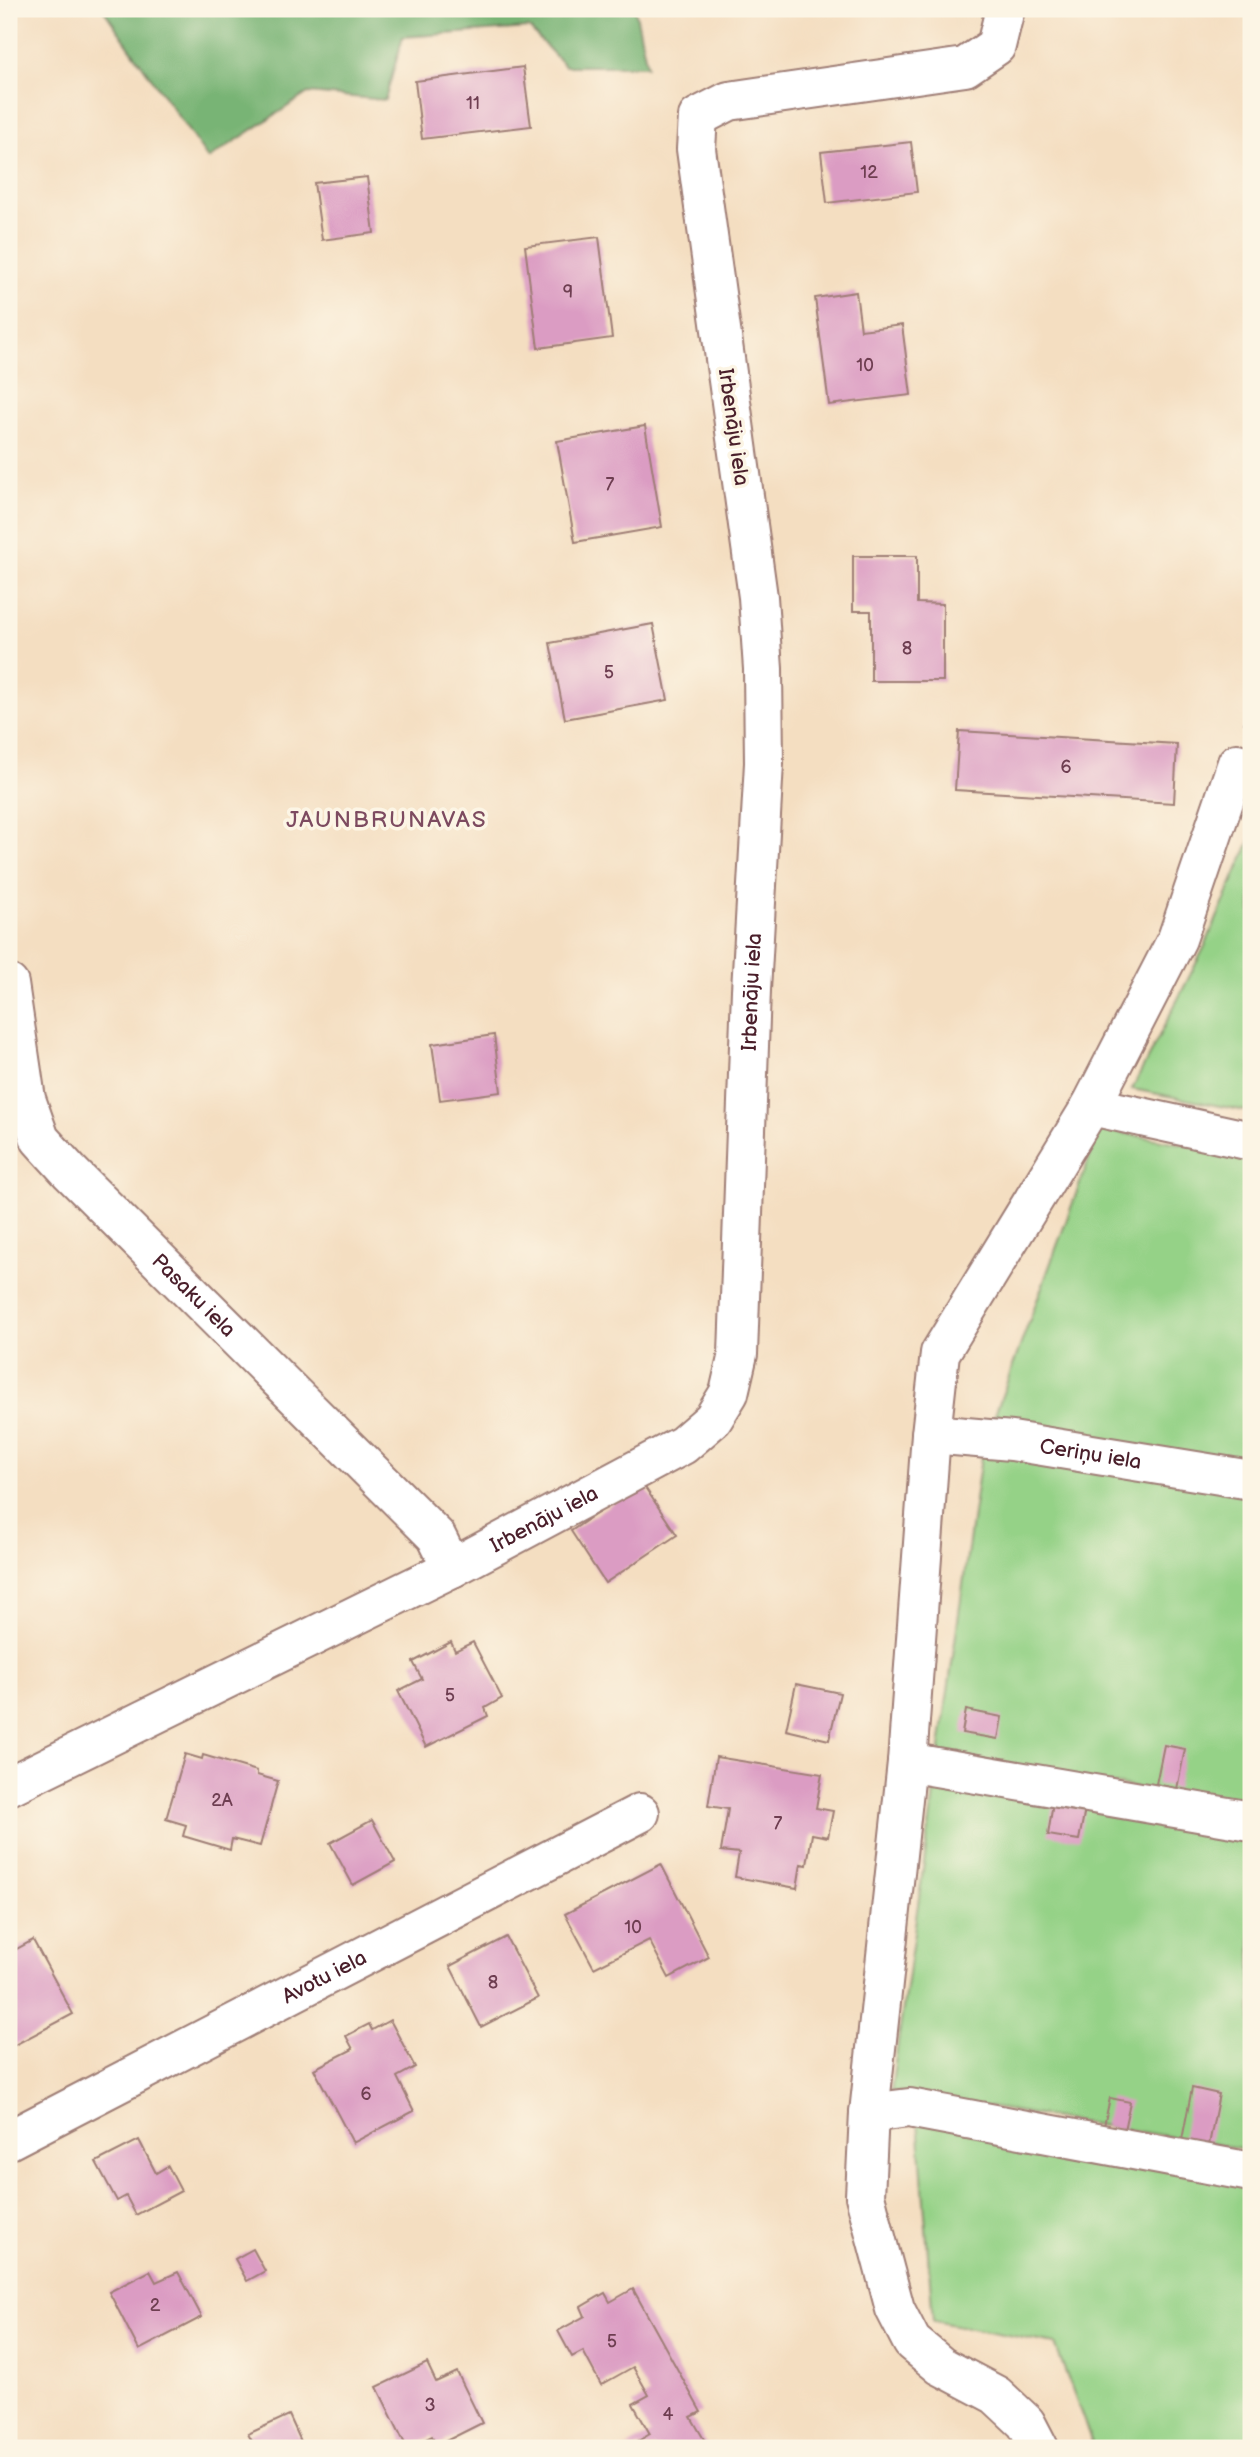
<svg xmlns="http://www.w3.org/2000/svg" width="1260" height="2457" font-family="'Balsamiq Sans',sans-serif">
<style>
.green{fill:#95d287;stroke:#707859;stroke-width:2}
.forest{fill:#78b474;stroke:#616a50;stroke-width:2}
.building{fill:#db9cc3}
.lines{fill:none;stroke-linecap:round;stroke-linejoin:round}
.minor-casing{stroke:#9f7e76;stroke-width:42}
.path{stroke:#9f7e76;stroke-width:4.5;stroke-dasharray:2 5;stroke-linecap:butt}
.minor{stroke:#fff;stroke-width:38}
.labels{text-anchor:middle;stroke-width:7;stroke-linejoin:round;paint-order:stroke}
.number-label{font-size:18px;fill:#6e3e51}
.street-label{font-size:21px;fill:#4a1f2b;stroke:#fcf5e5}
.neighbourhood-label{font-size:23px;letter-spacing:2px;fill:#7d4b60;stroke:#fcf5e5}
</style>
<rect width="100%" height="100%" fill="#fcf5e5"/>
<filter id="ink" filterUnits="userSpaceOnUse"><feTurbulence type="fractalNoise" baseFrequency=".0143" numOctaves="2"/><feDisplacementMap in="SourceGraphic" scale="14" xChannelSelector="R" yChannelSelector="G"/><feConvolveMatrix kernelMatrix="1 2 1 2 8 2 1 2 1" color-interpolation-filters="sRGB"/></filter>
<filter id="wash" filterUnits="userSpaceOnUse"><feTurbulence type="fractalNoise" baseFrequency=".00686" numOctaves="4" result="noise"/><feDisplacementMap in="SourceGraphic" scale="28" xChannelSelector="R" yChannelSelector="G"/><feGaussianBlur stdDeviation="1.57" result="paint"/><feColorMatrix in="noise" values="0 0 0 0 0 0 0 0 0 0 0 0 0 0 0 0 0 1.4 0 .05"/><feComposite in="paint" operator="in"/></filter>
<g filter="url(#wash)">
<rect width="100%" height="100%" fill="#f4dec1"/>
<g class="green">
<polygon points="1251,839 1251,1112 1132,1089 1205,946"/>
<polygon points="1100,1129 1251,1156 1251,1807 939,1755 982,1450"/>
<polygon points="936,1780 1251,1834 1251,2150 891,2091"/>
<polygon points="918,2121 1251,2182 1251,2448 1094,2448 1055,2344 933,2321"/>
</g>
<polygon class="forest" points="103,9 635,9 647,66 565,66 529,28 403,37 385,100 308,93 208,159"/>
<g id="blocks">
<g class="building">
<polygon points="523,67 531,126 422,139 415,81"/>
<polygon points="911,142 917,192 827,203 821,152"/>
<polygon points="367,177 374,233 322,240 314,183"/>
<polygon points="599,237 612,338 538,348 525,246"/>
<polygon points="856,292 861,330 902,325 911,395 829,405 815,298"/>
<polygon points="645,426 662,527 575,542 557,441"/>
<polygon points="853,556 917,556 917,603 943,604 943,681 871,681 871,611 853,611"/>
<polygon points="653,624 668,700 565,719 550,643"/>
<polygon points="959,731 1177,744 1174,803 955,790"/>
<polygon points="494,1035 501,1092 440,1100 432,1044"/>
<polygon points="642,1483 677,1535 605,1583 571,1531"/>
<polygon points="451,1642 455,1651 473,1642 502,1698 485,1708 488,1716 426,1747 398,1691 422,1679 413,1662"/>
<polygon points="796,1684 840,1693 829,1740 786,1730"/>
<polygon points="966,1710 1002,1717 998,1739 962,1733"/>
<polygon points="1164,1745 1185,1749 1177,1789 1156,1784"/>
<polygon points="185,1754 202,1759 203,1755 257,1771 257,1775 278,1781 260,1846 232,1839 230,1850 183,1836 186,1825 166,1819"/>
<polygon points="716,1757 822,1774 816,1808 833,1811 828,1837 812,1834 807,1865 801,1864 797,1888 735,1877 739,1853 721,1851 728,1809 708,1806"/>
<polygon points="1053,1803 1085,1809 1079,1840 1048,1835"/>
<polygon points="372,1820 395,1862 353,1885 330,1843"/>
<polygon points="661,1864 709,1957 669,1978 649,1940 594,1968 565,1914"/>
<polygon points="506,1937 538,1998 481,2027 450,1966"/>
<polygon points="33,1940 73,2014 9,2048 9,1953"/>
<polygon points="390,2020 415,2067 397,2077 414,2111 353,2143 314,2069 353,2049 346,2036 369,2024 372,2030"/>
<polygon points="1192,2088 1219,2094 1208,2150 1181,2145"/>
<polygon points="1110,2098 1130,2102 1124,2130 1104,2126"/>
<polygon points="139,2140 156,2173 168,2166 181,2191 136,2215 126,2196 117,2201 96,2162"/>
<polygon points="253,2249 265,2271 247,2281 235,2259"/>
<polygon points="150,2271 156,2282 178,2272 202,2317 139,2350 109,2292"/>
<polygon points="633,2289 701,2412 691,2417 709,2448 626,2448 650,2434 633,2404 649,2395 633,2367 601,2385 583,2351 572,2357 558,2331 585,2316 581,2307 605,2293 610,2302"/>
<polygon points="427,2363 436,2382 457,2372 482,2423 436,2446 432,2436 407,2448 377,2387"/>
<polygon points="289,2415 304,2448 243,2448 253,2443 248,2434"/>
</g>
</g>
</g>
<g filter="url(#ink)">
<use href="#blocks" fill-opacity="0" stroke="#9f7e76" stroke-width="2"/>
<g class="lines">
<defs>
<g id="minor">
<path id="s1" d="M9 984 26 1099 40 1139 70 1172 436 1536 452 1568"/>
<polyline points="1091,1106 1177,939 1237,763 1251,768"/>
<path id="s2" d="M931 1434 1012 1441 1251 1480"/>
<polyline points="907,1762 1251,1821"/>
<path id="s3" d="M9 1786 452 1568 683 1445 713 1419 729 1393 738 1354 751 990 764 763 763 669 758 597 696 149 698 117 729 101 965 67 996 46 1005 9"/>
<polyline points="869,2113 909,2108 1251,2172"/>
<path id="s4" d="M9 2140 640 1813"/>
<polyline points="1039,2448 1026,2423 996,2395 941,2366 912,2342 895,2309 865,2196 869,2113 907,1762 931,1434 940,1353 1091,1106 1251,1141"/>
</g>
</defs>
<use href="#minor" class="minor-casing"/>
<polyline class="path" points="1245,724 1251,698"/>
<use href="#minor" class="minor"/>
</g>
</g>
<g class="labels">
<g class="number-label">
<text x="473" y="109">11</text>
<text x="869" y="178">12</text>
<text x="568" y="298">9</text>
<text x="865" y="371">10</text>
<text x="610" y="490">7</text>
<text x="907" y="654">8</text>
<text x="609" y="678">5</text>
<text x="1066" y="773">6</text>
<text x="450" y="1701">5</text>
<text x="222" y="1806">2A</text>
<text x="778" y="1829">7</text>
<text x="633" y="1933">10</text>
<text x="493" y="1988">8</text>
<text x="366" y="2100">6</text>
<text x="155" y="2311">2</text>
<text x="612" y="2347">5</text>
<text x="430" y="2411">3</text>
<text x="668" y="2420">4</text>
</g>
<g class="street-label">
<text transform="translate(734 427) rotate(82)" y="7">Irbenāju iela</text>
<text dy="7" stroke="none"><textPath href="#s3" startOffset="1228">Irbenāju iela</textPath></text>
<text dy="7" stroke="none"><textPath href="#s1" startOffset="378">Pasaku iela</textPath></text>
<text dy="7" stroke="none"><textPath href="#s2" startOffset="161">Ceriņu iela</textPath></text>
<text dy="7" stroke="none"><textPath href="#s3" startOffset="598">Irbenāju iela</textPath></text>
<text dy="7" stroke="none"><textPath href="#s4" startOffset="355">Avotu iela</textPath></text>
</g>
<g class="neighbourhood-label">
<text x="387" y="827">JAUNBRUNAVAS</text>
</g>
</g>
<rect width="1260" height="2457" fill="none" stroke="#fcf5e5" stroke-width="35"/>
</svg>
